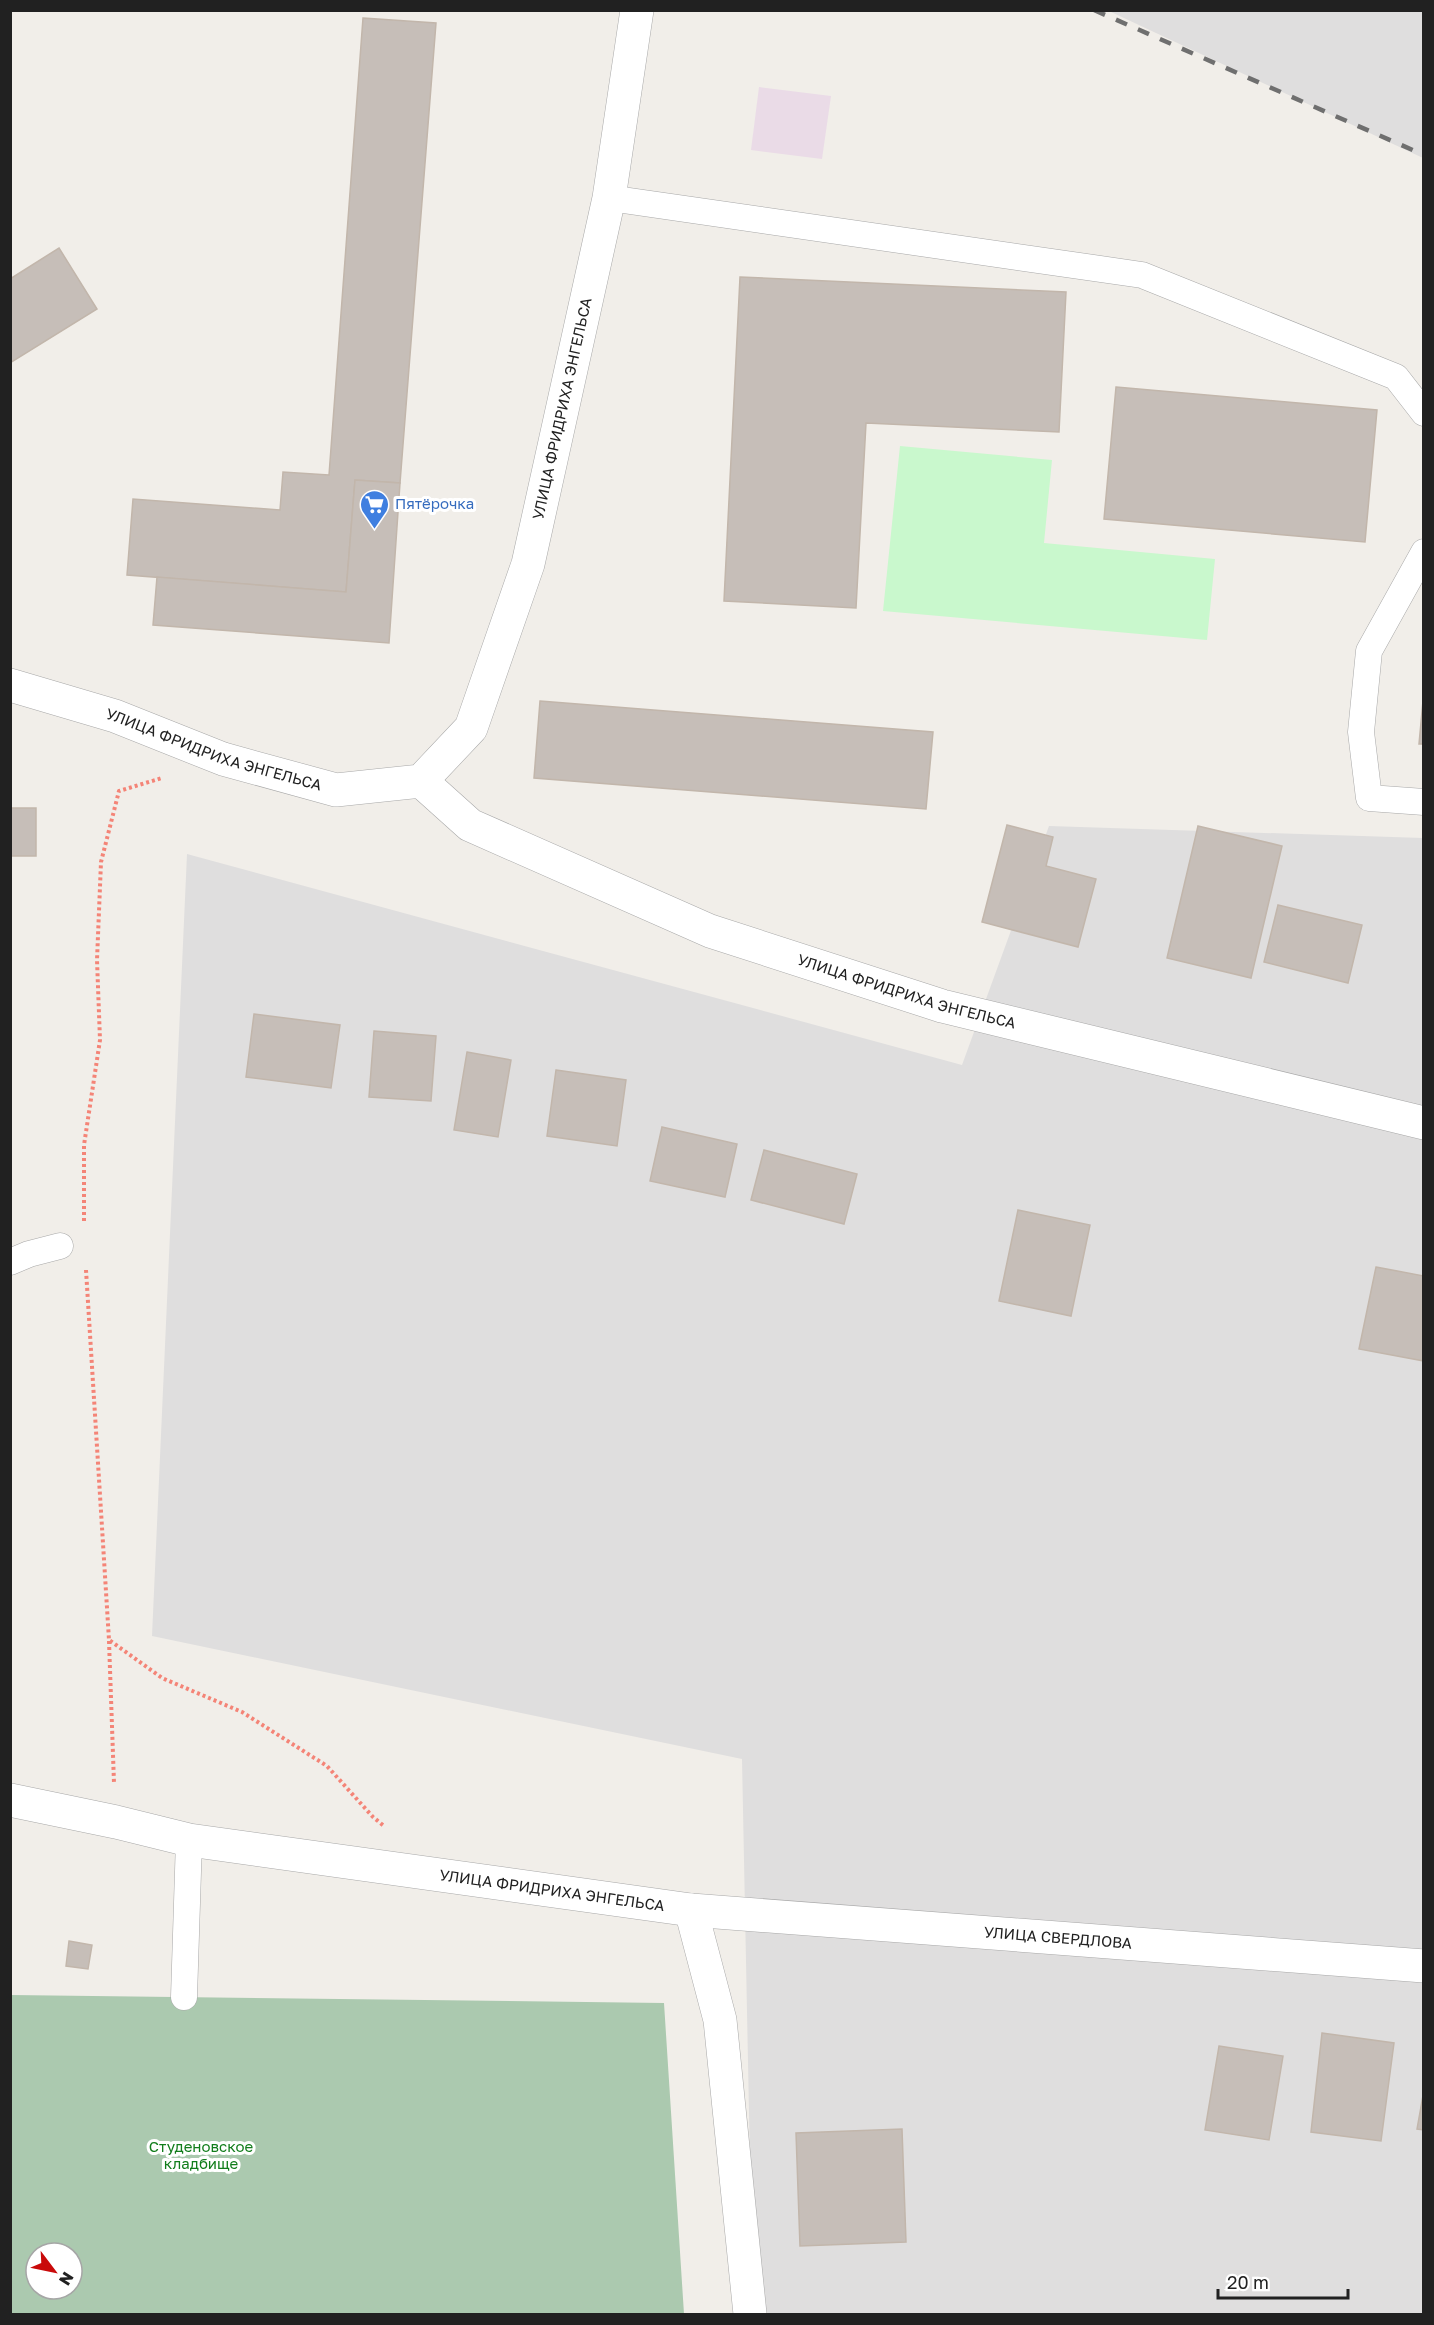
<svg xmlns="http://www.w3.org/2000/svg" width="1434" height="2325" font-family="'Golos Text',sans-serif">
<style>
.residential{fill:#dfdede}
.industrial{fill:#eadbe7}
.cemetery{fill:#abc9af;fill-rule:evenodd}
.park{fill:#c9f8cd}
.building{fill:#c6beb8;stroke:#c2b6ab;stroke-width:1.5}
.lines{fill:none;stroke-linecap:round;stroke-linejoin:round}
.service-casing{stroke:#a8a8a8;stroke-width:27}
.minor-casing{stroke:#a8a8a8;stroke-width:34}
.path{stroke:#f48477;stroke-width:4;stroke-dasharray:3 3;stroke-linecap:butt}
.service{stroke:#fff;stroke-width:26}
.minor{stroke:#fff;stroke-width:33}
.rail{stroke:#6f6f6f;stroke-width:4.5;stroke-dasharray:12 12;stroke-linecap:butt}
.labels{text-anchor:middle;stroke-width:6;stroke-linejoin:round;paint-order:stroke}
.street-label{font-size:15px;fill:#212121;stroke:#fff}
.shop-label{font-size:15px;fill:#366cbe;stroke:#fff;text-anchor:start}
.park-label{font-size:15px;fill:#117d1b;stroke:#fff}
</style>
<rect width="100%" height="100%" fill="#f1eee9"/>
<g class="residential">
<polygon points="1109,11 1423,11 1423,158"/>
<polygon points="1049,826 1423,838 1423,2314 753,2314 742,1759 152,1636 187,854 962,1065"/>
</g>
<polygon class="industrial" points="759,87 831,96 822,159 751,150"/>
<path class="cemetery" d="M11 1995 664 2003 684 2314H11ZM36 2253H72V2289H36Z"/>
<polygon class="park" points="900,446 1052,460 1044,543 1215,559 1207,640 883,611"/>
<g class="building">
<polygon points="363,18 436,23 400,483 355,480 346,592 127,575 133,499 280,510 283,472 329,475"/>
<polygon points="59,248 97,309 10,363 10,279"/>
<polygon points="740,277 1066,292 1059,432 866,423 856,608 724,601"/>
<polygon points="1116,387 1377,410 1365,542 1104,519"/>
<polygon points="355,480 400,483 389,643 153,625 157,577 346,592"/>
<polygon points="1424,690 1424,744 1419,744"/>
<polygon points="540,701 933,732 926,809 534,778"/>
<rect x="10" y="808" width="26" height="48"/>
<polygon points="1007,825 1053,837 1046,866 1096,879 1078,947 982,922"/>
<polygon points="1198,826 1282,846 1251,978 1167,958"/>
<polygon points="1278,905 1362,925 1348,983 1264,962"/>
<polygon points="254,1014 340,1025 331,1088 246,1077"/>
<polygon points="374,1031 436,1036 431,1101 369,1097"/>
<polygon points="467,1052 511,1060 498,1137 454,1130"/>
<polygon points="556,1070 626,1080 617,1146 547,1136"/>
<polygon points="662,1127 737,1144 725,1197 650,1181"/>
<polygon points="764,1150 857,1174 844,1224 751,1200"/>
<polygon points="1018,1210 1090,1225 1071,1316 999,1301"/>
<polygon points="1376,1267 1424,1276 1424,1361 1359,1349"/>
<polygon points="69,1941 92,1945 88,1969 66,1966"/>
<polygon points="1322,2033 1394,2043 1381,2141 1311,2132"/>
<polygon points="1219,2046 1283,2056 1269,2140 1205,2130"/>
<polygon points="1424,2090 1424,2130 1417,2129"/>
<polygon points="902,2129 906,2242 800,2246 796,2133"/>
</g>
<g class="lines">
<defs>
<g id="service">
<polyline points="609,198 1142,275 1396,377 1424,413"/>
<polyline points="1424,552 1369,651 1361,732 1369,798 1424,802"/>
<polyline points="10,1262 29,1254 60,1246"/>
<polyline points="184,1997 189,1840"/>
</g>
<g id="minor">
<path id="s1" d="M10 685 115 716 223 759 336 790 421 781 471 728 528 564 609 198 637 10"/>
<path id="s2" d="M421 781 470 825 710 931 942 1006 1424 1123"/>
<path id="s3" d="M10 1800 116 1822 189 1840 691 1910 720 2020 750 2314"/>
<path id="s4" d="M691 1910 1424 1966"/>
</g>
</defs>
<use href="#service" class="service-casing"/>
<use href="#minor" class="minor-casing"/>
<g class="path">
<polyline points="84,1221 84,1145 100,1040 97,960 101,862 119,791 162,778"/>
<polyline points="86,1270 109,1640 162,1678 242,1712 327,1766 373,1817 384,1826"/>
<polyline points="109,1641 114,1783"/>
</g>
<use href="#service" class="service"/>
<use href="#minor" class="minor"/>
<polyline class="rail" points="1094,10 1424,155"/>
</g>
<defs>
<symbol id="supermarket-pin" viewBox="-11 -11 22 30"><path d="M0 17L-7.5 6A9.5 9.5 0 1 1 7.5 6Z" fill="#3f7fe0" stroke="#fff"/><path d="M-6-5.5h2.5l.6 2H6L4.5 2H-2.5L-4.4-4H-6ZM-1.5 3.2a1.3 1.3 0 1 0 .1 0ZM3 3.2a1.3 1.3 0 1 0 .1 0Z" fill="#fff"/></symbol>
</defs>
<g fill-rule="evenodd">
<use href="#supermarket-pin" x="358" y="488" width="33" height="45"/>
</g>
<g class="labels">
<g class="street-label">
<text dy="5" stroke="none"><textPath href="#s1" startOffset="834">УЛИЦА ФРИДРИХА ЭНГЕЛЬСА</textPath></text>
<text dy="5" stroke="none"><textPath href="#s1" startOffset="214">УЛИЦА ФРИДРИХА ЭНГЕЛЬСА</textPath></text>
<text dy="5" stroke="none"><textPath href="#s2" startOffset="534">УЛИЦА ФРИДРИХА ЭНГЕЛЬСА</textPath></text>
<text dy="5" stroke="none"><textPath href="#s3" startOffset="550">УЛИЦА ФРИДРИХА ЭНГЕЛЬСА</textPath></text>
<text dy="5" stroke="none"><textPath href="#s4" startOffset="368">УЛИЦА СВЕРДЛОВА</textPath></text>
</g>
<g class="shop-label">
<text x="395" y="509">Пятёрочка</text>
</g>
<g class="park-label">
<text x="201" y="2152">Студеновское<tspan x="201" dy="17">кладбище</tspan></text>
</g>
</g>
<rect width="1434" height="2325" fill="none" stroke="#212121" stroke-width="24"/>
<g transform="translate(54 2271) rotate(122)"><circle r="28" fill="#ffffff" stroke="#a6a6a6" stroke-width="1.5"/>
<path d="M0-4.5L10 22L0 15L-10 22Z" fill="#c90a0a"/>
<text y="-9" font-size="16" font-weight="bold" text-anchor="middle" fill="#212121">N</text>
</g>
<path d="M1218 2289v9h130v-9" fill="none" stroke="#212121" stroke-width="3"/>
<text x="1227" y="2289" font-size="18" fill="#212121" stroke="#ffffff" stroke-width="4.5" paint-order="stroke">20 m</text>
</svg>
